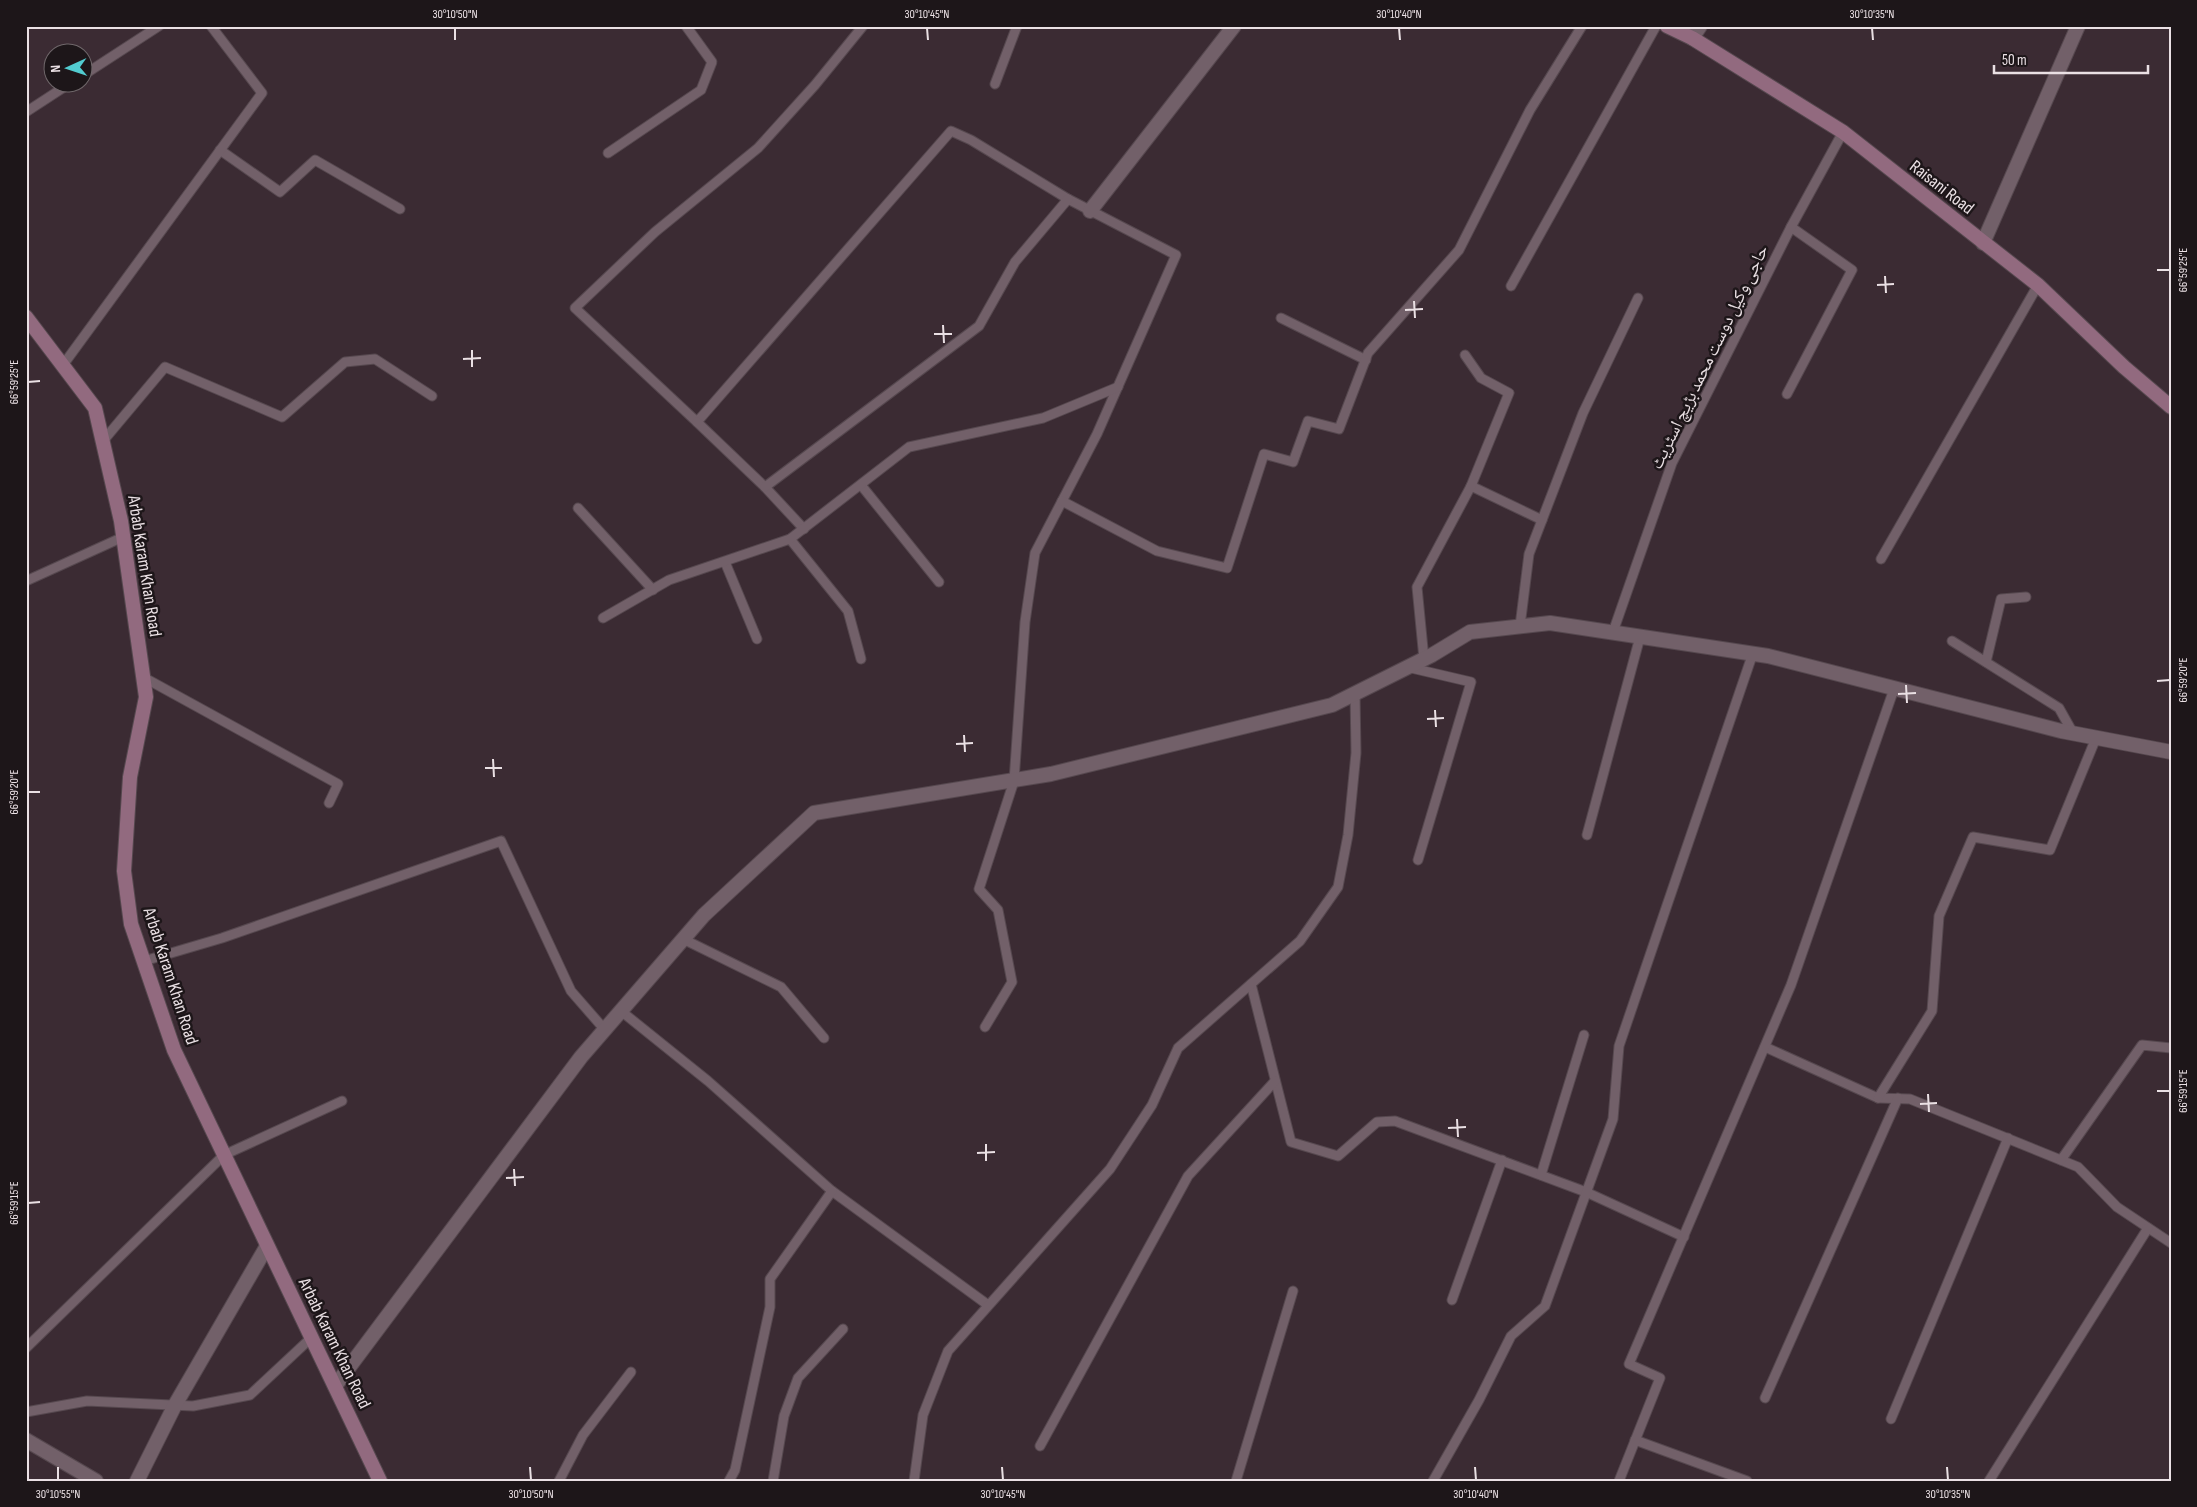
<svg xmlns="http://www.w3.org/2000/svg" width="2197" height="1507" font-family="'Sofia Sans Condensed','Noto Naskh Arabic',sans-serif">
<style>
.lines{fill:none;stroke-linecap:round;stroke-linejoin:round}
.service-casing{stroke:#56484f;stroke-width:11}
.minor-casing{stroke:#56484f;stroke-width:16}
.tertiary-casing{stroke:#56484f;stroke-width:16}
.secondary-casing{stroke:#56484f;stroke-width:16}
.service{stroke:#726069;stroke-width:9}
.minor{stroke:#726069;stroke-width:14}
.tertiary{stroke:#726069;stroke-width:14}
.secondary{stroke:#926a7f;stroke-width:14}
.ticks{fill:none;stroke:#eae0e4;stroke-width:2}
.labels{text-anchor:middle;stroke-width:5;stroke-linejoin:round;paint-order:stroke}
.street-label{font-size:18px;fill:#eae0e4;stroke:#1d1619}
.neatline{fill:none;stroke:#eae0e4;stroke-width:2}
.ticks-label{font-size:12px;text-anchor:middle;fill:#eae0e4}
</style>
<rect width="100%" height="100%" fill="#3b2b33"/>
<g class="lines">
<defs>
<g id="service">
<polyline points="863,26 815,85 758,148 655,232 575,308 697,422 951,131 971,140 1068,199 1176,255 1097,434 1035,553 1025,622 1014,781 979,889 998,910 1012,982 985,1027"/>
<polyline points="82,76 159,26"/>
<polyline points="995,84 1017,26"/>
<polyline points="26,112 72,82"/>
<polyline points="220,150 280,192 315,160 400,209"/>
<polyline points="608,153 701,90 712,62 686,26"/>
<polyline points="1511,286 1656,26"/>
<polyline points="1281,318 1366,360"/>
<polyline points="63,365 262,93 211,26"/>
<polyline points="1787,394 1852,270 1791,227"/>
<polyline points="697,422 765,487 804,529"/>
<polyline points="103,441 165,367 282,417 345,362 375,359 432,396"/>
<polyline points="861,485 939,582"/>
<polyline points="1471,486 1542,520"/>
<polyline points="765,487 979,326 1015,262 1068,199"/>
<polyline points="1062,501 1157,551 1227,568 1264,454 1293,462 1308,421 1339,429 1368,353 1459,250 1530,110 1582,26"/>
<polyline points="578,508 653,590"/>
<polyline points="790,539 848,611 861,659"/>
<polyline points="1881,559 2038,285"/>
<polyline points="725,562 757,639"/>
<polyline points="26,581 123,537"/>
<polyline points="603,618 669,580 790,539 909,447 1043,418 1118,387"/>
<polyline points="1520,626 1529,554 1583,413 1638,298"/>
<polyline points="1613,632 1672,463 1791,227 1843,132"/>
<polyline points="1952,641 2059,708 2073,733"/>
<polyline points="1424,659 1417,587 1471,486 1509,393 1481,378 1465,355"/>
<polyline points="1986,662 2001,599 2026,597"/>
<polyline points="1407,667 1471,682 1418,860"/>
<polyline points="143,677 338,784 329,803"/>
<polyline points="1587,835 1640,637"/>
<polyline points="683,939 781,987 824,1038"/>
<polyline points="144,961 222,938 501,841 571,991 605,1030"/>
<polyline points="1251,984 1291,1142 1338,1156 1377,1122 1395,1121 1586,1192 1684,1237"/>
<polyline points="621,1011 708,1081 832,1191 988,1305"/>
<polyline points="1765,1047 1878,1098 1910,1099 2078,1167 2117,1207 2171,1243"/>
<polyline points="1878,1098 1932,1011 1939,916 1973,837 2050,850 2096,738"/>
<polyline points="2061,1160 2142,1045 2171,1048"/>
<polyline points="1541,1175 1584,1035"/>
<polyline points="1452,1300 1502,1160"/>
<polyline points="26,1348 224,1155 342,1101"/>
<polyline points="1765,1398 1898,1098"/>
<polyline points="26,1412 87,1401 193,1406 250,1395 311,1338"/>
<polyline points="1891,1419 2008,1138"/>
<polyline points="1635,1440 1747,1481"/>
<polyline points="1040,1446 1188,1176 1275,1081"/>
<polyline points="559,1481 583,1435 631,1372"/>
<polyline points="729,1481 735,1470 770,1307 770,1279 832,1191"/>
<polyline points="773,1481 784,1416 798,1378 843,1329"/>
<polyline points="914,1481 923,1415 948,1351 1110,1169 1152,1105 1178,1048 1300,941 1338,887 1348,835 1356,753 1355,693"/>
<polyline points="1236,1481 1293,1291"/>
<polyline points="1433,1481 1479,1400 1511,1336 1545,1306 1613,1119 1619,1046 1753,653"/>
<polyline points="1619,1481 1660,1378 1629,1364 1791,985 1894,689"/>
<polyline points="1989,1481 2148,1228"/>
</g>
<g id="minor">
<polyline points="1692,38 1700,26"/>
<polyline points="1090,211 1234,26"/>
<polyline points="1983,243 2078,26"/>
<polyline points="26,1440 96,1481"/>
<polyline points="137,1481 175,1405 267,1246"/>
</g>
<polyline id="tertiary" points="335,1386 581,1057 704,915 814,813 1051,774 1332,705 1432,655 1470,632 1550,623 1768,656 2061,731 2171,752"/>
<g id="secondary">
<polyline points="1667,26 1692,38 1843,132 2038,285 2124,367 2171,407"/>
<polyline points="26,317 95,408 121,521 146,697 130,777 124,871 131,924 174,1050 380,1481"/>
</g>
</defs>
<use href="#service" class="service-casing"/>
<use href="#minor" class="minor-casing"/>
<use href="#tertiary" class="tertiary-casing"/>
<use href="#secondary" class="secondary-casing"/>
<use href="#service" class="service"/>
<use href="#minor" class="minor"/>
<use href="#tertiary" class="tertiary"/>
<use href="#secondary" class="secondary"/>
</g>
<path class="ticks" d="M455 28V40M927 28 928 40M1399 28 1400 40M1872 28 1873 40M2157 270H2170M1885 276 1886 293M1877 285 1894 284M1414 301 1415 318M1405 310 1423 309M943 325 944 343M934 334H952M472 350V367M463 359 481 358M28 382 40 381M2157 681 2170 680M1906 685 1907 703M1898 694 1916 693M1435 710 1436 727M1427 719 1444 718M964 735 965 752M956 744 973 743M493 759 494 777M485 768H502M28 792H40M2157 1091H2170M1928 1094 1929 1112M1920 1104 1937 1103M1457 1119 1458 1137M1448 1128 1466 1127M986 1144V1161M977 1153 995 1152M514 1169 515 1186M506 1178 524 1177M28 1203 40 1202M58 1467V1480M530 1467 531 1480M1002 1467 1003 1480M1475 1467 1476 1480M1947 1467 1948 1480"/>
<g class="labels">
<g class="street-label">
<text transform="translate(1942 187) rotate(38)" y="6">Raisani Road</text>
<text transform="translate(1709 357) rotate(-64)" y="6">حاجی وکیل دوست محمد بڑیچ اسٹریٹ</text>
<text transform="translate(145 566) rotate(81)" y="6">Arbab Karam Khan Road</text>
<text transform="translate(171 976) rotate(72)" y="6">Arbab Karam Khan Road</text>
<text transform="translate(335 1343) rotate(64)" y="6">Arbab Karam Khan Road</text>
</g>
</g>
<rect width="2197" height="1507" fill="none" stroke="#1d1619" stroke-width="55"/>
<g transform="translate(68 68) rotate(267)"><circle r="24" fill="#1d1619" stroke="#6f676a"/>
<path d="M0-4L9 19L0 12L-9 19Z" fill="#52ccd0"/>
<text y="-8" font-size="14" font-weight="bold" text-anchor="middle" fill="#eae0e4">N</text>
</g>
<path d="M1994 65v8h154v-8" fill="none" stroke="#eae0e4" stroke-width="2.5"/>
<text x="2002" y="65" font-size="15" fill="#eae0e4" stroke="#1d1619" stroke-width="4" paint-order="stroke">50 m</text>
<rect x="28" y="28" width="2142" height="1452" class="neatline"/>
<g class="ticks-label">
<text x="455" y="18">30°10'50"N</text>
<text x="927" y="18">30°10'45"N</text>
<text x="1399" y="18">30°10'40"N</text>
<text x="1872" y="18">30°10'35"N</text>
<text transform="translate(2183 270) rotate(-90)" y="4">66°59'25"E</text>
<text transform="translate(14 382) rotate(-90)" y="4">66°59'25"E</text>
<text transform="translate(2183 680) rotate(-90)" y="4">66°59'20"E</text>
<text transform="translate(14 792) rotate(-90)" y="4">66°59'20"E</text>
<text transform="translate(2183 1091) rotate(-90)" y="4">66°59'15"E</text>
<text transform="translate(14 1203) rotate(-90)" y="4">66°59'15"E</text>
<text x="58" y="1498">30°10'55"N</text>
<text x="531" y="1498">30°10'50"N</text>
<text x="1003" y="1498">30°10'45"N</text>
<text x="1476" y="1498">30°10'40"N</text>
<text x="1948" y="1498">30°10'35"N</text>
</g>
</svg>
